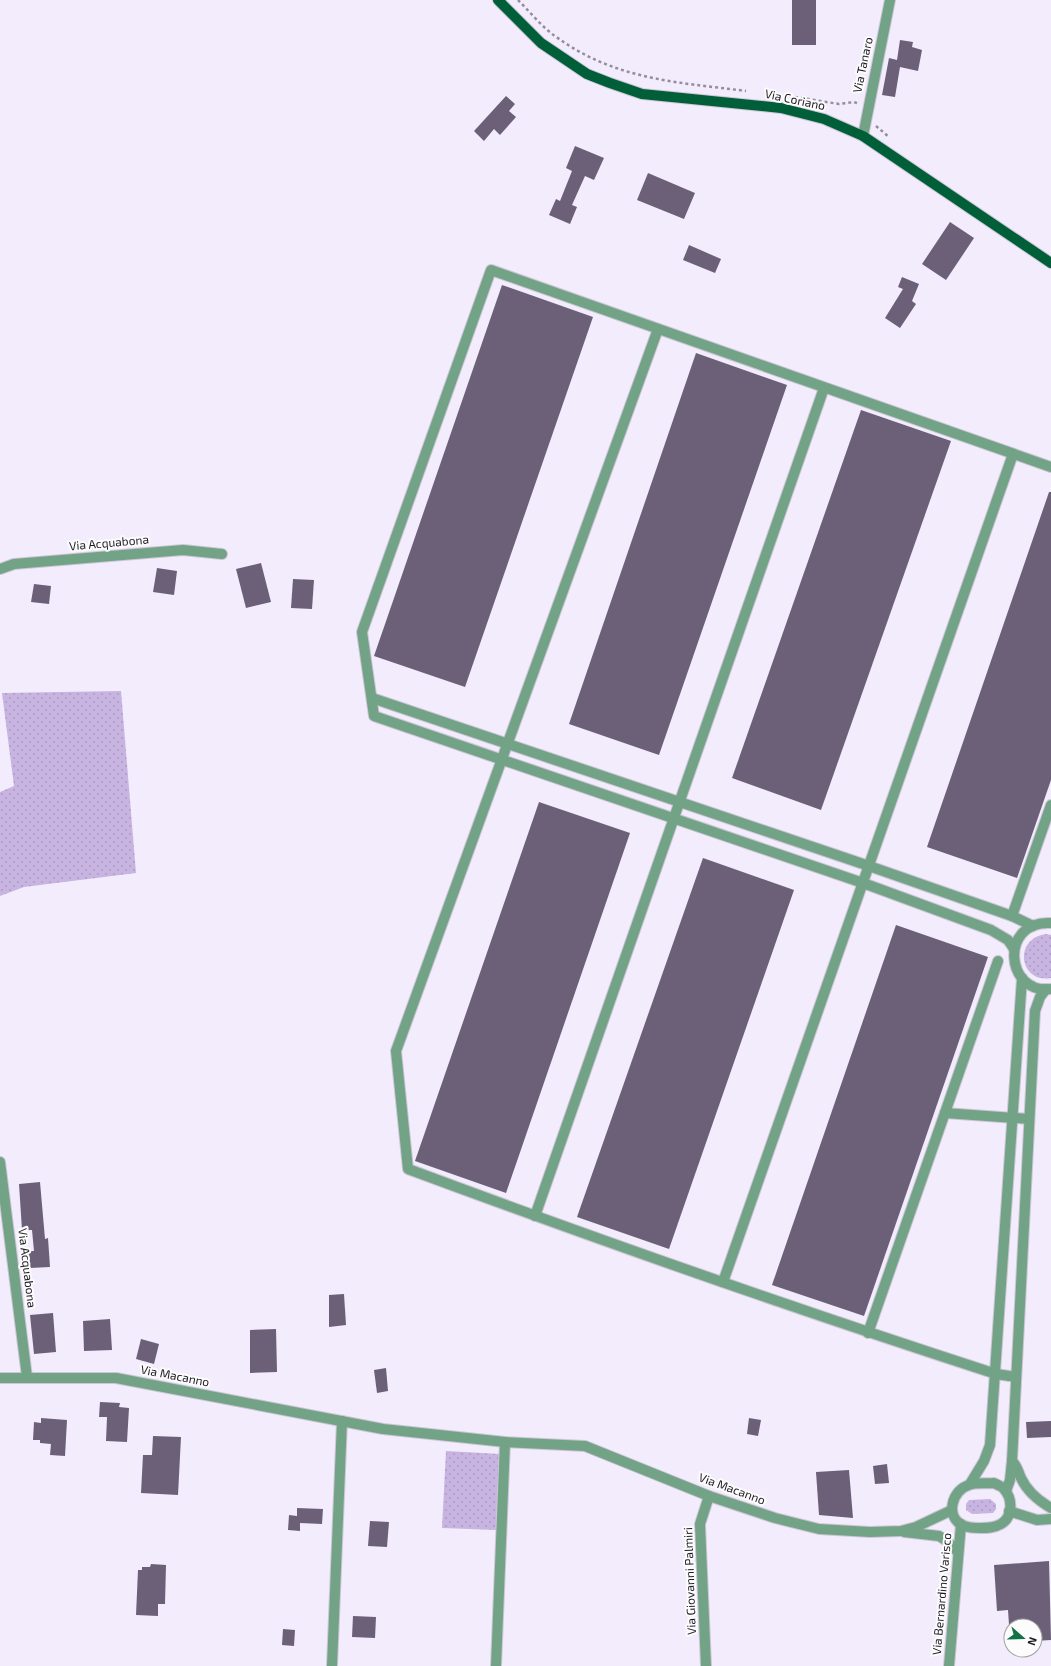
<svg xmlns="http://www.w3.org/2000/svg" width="1051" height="1666" font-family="'Exo 2',sans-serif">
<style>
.grass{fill:url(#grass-dots)}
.building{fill:#6b6078}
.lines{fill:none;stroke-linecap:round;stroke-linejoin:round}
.minor-casing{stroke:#cdc6d6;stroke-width:12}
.major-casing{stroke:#cdc6d6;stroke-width:12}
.path{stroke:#948e9c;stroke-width:2.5;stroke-dasharray:3 3;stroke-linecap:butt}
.minor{stroke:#73a387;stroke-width:10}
.major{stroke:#005e38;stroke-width:10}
.labels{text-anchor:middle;stroke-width:4;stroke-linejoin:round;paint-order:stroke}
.street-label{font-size:12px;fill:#1f1b25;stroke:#fcfcfc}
</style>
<defs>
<pattern id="grass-dots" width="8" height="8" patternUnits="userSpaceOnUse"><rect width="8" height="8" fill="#c7b4e0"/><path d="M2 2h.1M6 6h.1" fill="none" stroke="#aa9ac0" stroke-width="1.8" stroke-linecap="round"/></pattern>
</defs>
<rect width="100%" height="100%" fill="#f3ecfd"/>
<g class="grass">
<polygon points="121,691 136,873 24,887 0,896 0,792 14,786 2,693"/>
<path d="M1046 934 1051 935V978C1020 984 1012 939 1046 934Z"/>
<polygon points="446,1451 500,1454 496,1530 442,1528"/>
<polygon points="990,1499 996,1504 996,1509 993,1513 972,1514 966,1510 966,1504 969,1500"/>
</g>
<g class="building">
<rect x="792" y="0" width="24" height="45"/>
<polygon points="900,40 913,42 912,47 922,50 918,71 900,67 895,97 882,95 889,58 897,60"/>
<polygon points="506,96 515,104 509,111 516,117 500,135 494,129 484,141 474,131"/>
<polygon points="575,146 604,158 594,180 585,176 572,205 577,207 570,224 549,215 556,199 560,201 572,171 566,168"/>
<polygon points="648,173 695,193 684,219 637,200"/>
<polygon points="950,222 974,238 946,280 922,264"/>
<polygon points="689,245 721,259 715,273 683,260"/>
<polygon points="902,277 919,284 912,301 916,304 900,328 885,318 903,289 898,287"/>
<polygon points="502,285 593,317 465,687 374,656"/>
<polygon points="696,353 787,385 659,755 569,724"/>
<polygon points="861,410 951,441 821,810 732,778"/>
<polygon points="1049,492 1051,492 1051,780 1017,878 927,847"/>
<polygon points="261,563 271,602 246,608 236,569"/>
<polygon points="157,568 177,571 174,595 153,592"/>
<polygon points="293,579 314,580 312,609 291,608"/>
<polygon points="34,584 51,586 49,604 31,602"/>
<polygon points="539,802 630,833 506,1193 415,1161"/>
<polygon points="703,858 794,890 669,1249 577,1217"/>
<polygon points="896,925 988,957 864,1316 772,1285"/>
<polygon points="40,1182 45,1239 48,1238 50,1267 30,1268 28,1251 34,1251 32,1230 22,1230 19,1184"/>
<polygon points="344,1294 346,1325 329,1327 329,1295"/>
<polygon points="53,1313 56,1352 34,1354 30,1315"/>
<polygon points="110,1319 112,1350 84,1351 83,1321"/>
<polygon points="276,1329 277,1372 250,1373 250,1330"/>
<polygon points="141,1339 159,1344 154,1364 136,1359"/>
<polygon points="386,1368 388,1391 377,1393 374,1370"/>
<polygon points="100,1402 120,1403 119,1407 129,1408 127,1442 106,1441 107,1417 99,1417"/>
<polygon points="41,1418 67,1420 65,1456 50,1455 51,1444 40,1443 40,1440 33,1440 34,1422 41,1423"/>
<polygon points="749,1418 761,1420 758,1436 747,1434"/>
<polygon points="1051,1421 1051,1437 1027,1438 1026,1422"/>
<polygon points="153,1436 181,1437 178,1495 141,1493 143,1455 152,1455"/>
<polygon points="887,1464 889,1483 875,1484 873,1466"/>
<polygon points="849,1470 853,1518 819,1515 816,1472"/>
<polygon points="297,1508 323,1509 322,1524 300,1523 300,1531 288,1530 289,1515 297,1516"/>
<polygon points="370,1521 389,1522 387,1547 368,1546"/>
<polygon points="1049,1561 1051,1640 1035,1641 1035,1626 1009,1625 1008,1610 997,1611 994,1565"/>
<polygon points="151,1564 166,1565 165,1604 158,1604 158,1616 136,1615 138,1570 142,1570 142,1567 150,1567"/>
<polygon points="353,1616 376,1617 375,1638 352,1637"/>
<polygon points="283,1629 295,1630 294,1646 282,1645"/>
</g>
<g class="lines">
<defs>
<g id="minor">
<polyline points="863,136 890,0"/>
<path d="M658 329 396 1051 408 1169C602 1241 798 1310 996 1374L1016 1377"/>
<polyline points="0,569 14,564 183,550 222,554"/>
<polyline points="372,698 869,866 1012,916 1033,926"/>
<polyline points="1012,916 1051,805"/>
<polyline points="1014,949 1008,940 991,930 863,883 374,716 362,632 491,270 1051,467"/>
<path d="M1051 989C1005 995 999 920 1051 923"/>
<polyline points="945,1113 1029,1119"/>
<polyline points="0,1162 27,1377"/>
<polyline points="535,1216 824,388"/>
<polyline points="723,1282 1013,454"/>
<polyline points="868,1333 998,961"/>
<polyline points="0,1378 116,1378 383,1429 505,1442 585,1446 709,1496 775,1518 819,1529 870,1532 901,1531 916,1527 952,1510"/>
<path d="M1012 1461C1018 1467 1018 1472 1021 1478 1027 1491 1039 1501 1051 1508"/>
<path d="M994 1483C997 1485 1002 1486 1004 1489 1013 1499 1013 1517 1001 1524 994 1528 987 1528 980 1528 973 1528 969 1528 962 1525 945 1516 952 1490 969 1485 976 1482 986 1484 994 1483Z"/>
<polyline points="970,1484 984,1461 990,1445 1022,978"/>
<polyline points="1006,1491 1010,1480 1012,1461 1035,1011 1040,997 1046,989"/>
<polyline points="1009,1511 1037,1520 1051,1519"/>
<polyline points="904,1532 939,1536 947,1541 958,1552"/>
<polyline points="332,1666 342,1421"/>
<polyline points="496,1666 505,1442"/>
<polyline points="706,1666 700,1524 709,1496"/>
<polyline points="949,1666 961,1524"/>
</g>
<polyline id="major" points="498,0 541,43 587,74 610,83 642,94 781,108 824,119 863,136 1051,263"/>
</defs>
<use href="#minor" class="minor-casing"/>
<use href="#major" class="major-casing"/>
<g class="path">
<path d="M518 0C530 12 542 27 555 36 615 80 676 82 746 91"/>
<polyline points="789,96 839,104 854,102 859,104"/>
<polyline points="876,126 889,137"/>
</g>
<use href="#minor" class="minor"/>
<use href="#major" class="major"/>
</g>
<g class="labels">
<g class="street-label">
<text transform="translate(863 65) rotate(-78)" y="4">Via Tanaro</text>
<text transform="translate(795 100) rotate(12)" y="4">Via Coriano</text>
<text transform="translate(109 543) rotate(-5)" y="4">Via Acquabona</text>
<text transform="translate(27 1268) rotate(83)" y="4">Via Acquabona</text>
<text transform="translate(175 1376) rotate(11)" y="4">Via Macanno</text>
<text transform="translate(732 1489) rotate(20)" y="4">Via Macanno</text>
<text transform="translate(690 1581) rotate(-92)" y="4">Via Giovanni Palmiri</text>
<text transform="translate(942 1594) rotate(-85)" y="4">Via Bernardino Varisco</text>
</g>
</g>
<g transform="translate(1023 1638) rotate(110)"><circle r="19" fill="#fcfcfc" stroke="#a4a2a6"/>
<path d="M0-3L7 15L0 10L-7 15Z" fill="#117147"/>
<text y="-6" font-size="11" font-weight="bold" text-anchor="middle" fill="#1f1b25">N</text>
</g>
</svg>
